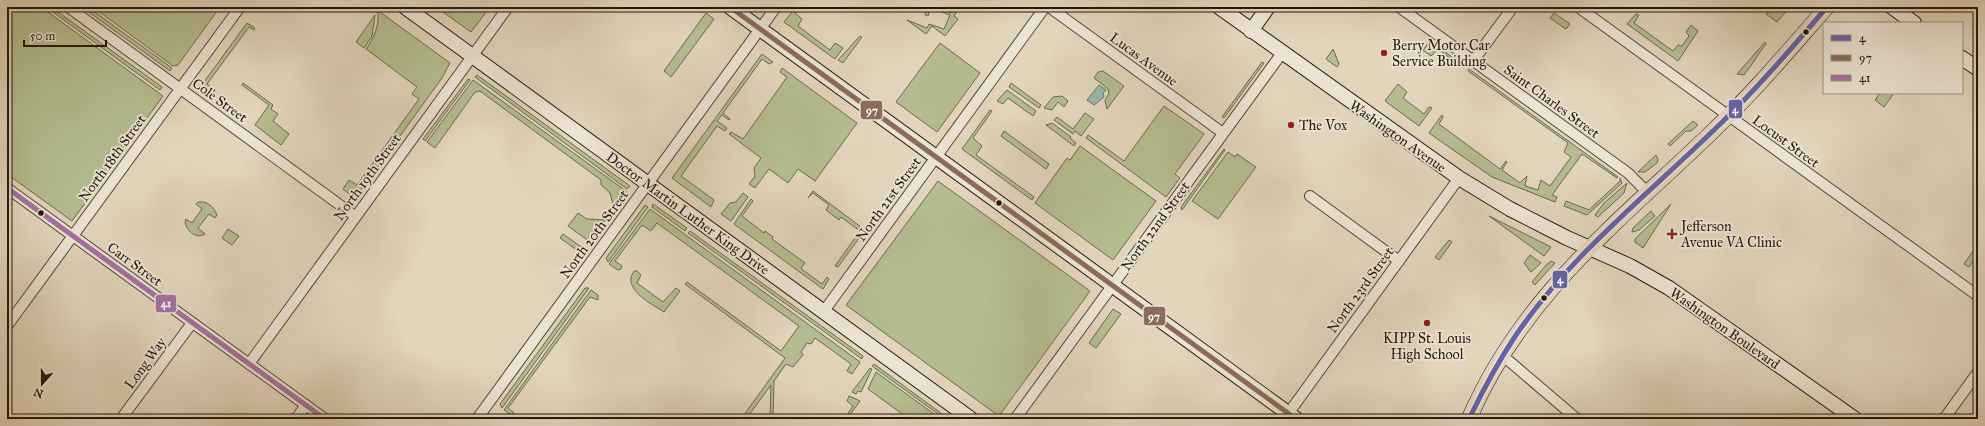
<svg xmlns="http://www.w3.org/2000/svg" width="1985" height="426" font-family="'IM FELL Great Primer',serif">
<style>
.green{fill:#b4bd90;stroke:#6a6a4e}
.water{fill:#96b9ab;stroke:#67796c}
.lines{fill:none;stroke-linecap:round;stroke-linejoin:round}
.street-casing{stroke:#514738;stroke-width:12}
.secondary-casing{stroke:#21180d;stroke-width:16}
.primary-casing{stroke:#21180d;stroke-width:16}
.street{stroke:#ece4d3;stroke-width:10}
.secondary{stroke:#ece4d3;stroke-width:14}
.primary{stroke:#e2d5bb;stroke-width:15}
.bus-1-casing{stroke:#ece4d3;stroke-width:8}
.bus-2-casing{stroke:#ece4d3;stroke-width:8}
.bus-3-casing{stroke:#ece4d3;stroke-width:8}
.bus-1{stroke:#6364a8;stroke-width:5}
.bus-2{stroke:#8b6b5b;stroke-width:5}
.bus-3{stroke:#a670a3;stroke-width:5}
.bus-dot{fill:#21180d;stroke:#ece4d3;stroke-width:1.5}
.poi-dot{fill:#8f2418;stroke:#ece4d3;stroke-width:1.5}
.labels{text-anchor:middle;stroke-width:3.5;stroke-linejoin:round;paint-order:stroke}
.poi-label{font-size:14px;fill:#21180d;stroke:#ece4d3;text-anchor:start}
.street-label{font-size:14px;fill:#21180d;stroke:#ece4d3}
.line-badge{stroke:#ece4d3;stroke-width:1.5}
.badge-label{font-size:11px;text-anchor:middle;font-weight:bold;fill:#fff}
</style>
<rect width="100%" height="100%" fill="#e2d5bb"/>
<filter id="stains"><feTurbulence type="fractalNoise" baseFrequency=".005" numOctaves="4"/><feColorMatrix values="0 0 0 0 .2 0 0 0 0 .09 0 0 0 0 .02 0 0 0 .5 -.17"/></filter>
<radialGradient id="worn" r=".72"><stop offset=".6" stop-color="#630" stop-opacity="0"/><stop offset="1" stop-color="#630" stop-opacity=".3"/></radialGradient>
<g class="green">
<polygon points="7,7 41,7 163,96 72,221 7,174"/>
<polygon points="46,7 51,7 162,87 160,90"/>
<polygon points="82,7 88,7 172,68 170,71"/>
<polygon points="93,7 220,7 178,65 173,66"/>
<path d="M370 7H373L450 63 442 78 358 194 352 196 343 189 349 180 357 185 419 99 412 94 417 87 366 49C374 38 379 26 378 13Z"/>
<polygon points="436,7 463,7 470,9 475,7 490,7 471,32"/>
<polygon points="796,7 799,7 795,13 802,19 798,26 830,50 835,43 843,48 835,59 784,22"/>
<polygon points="928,7 941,7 950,13 955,7 960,7 954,16 958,19 945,36 932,26 926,34 907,20 927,28 929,24 944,29 950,15 931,8 928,16 925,15"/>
<polygon points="1771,7 1790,7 1777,22 1766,14"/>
<polygon points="706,13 714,19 671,77 664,71"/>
<polygon points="1554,13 1570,24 1566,29 1550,18"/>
<polygon points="1636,14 1639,15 1634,23 1673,51 1678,45 1682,46 1689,36 1686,32 1691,25 1698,31 1678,61 1627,24"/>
<polygon points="375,15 372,36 364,48 356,42"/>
<polygon points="247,23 255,28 254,30 249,27 207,84 215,90 212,94 201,86"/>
<polygon points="860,36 862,37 843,63 838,60"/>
<polygon points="1430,41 1452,57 1451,59 1438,49 1431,56 1423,50"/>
<path d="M1765 42 1766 44C1757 55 1753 64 1744 75L1737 74Z"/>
<polygon points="940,43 980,73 937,132 896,102"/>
<polygon points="1333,49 1339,64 1337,67 1326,59"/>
<polygon points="762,54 773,62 769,64 762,59 723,113 730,119 729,120 722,115 717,121 727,128 725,131 717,126 681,176 714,200 711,207 672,178"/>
<polygon points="1262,62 1264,63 1224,118 1222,117"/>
<polygon points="782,68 857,123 815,181 798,169 788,183 769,169 755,188 749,184 755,176 754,168 761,158 729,134 731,132 743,139 787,77 780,72"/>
<polygon points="1469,69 1618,177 1617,178 1582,154 1552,195 1557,197 1555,202 1492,177 1429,133 1442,115 1443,117 1439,124 1500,169 1506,161 1507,162 1502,170 1520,183 1527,176 1525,186 1538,190 1541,180 1550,186 1571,157 1564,152 1568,143 1468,71"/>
<polygon points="1103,71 1124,86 1107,109 1105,100 1109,94 1108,89 1094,78 1098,72"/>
<polygon points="477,75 630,186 627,189 475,77"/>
<polygon points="468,79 470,80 425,141 423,139"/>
<polygon points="473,80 626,191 614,208 610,193 601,185 601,180 480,91 475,92 435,148 427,142"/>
<polygon points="243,83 273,105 271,109 278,114 273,121 289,134 281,145 255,125 269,105 242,85"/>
<polygon points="1011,83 1041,105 1039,108 1009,87"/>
<polygon points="1398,84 1407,92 1403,98 1424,114 1429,107 1432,108 1419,126 1385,101"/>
<polygon points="1007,90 1036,111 1033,116 1008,98 1003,104 997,101"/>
<polygon points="1880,93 1894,93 1884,107 1875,100"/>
<polygon points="1062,96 1068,101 1064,107 1058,102 1052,110 1044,108 1053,97"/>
<polygon points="1164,106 1204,134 1175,174 1180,178 1166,197 1086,138 1088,135 1124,161"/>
<polygon points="990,110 992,111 973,138 982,146 976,155 1034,197 1032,200 962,149"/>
<polygon points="1085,113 1094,119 1081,136 1075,131 1073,134 1054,120 1057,117 1073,129"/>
<polygon points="1693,121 1698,125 1691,131 1686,131 1670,146 1668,144"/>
<polygon points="1052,123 1071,137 1070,138 1076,143 1074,146 1046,125"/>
<polygon points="1004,131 1049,164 1046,169 1001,136"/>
<polygon points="1080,146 1156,201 1113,260 1035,203 1067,158 1070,160"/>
<polygon points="1224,149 1225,150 1182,210 1181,207"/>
<polygon points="1228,152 1235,157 1237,154 1256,167 1218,219 1192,201"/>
<polygon points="1656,155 1658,159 1657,163 1645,172 1638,172"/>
<polygon points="1620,178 1622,183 1587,215 1564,206 1566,201 1589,210 1620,181"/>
<polygon points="938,181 1090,291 999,416 846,305"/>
<polygon points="1627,183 1624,193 1598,217 1595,215 1604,203"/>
<polygon points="813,191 865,230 838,267 835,266 860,231 841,217 839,220 826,210 829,205 813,193 808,198"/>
<polygon points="743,193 748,197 731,221 721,214 730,203 736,202"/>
<polygon points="751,199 753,201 742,216 764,233 765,231 773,237 772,239 805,263 801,268 803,270 822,284 827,277 829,279 823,289 734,224"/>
<path d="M198 202C208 201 213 206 217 215L215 218 209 214 198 228 205 234C196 239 188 232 185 223L186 219 192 223 202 209 196 204Z"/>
<polygon points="653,204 687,228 685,231 652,207"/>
<polygon points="1671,204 1643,248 1635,242 1635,239"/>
<polygon points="645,205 648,207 608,262 606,258"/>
<polygon points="650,209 860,362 852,374 847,371 851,364 815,338 811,344 807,343 801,352 803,355 793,367 786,364 774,381 773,419 770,419 771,385 746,419 741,419 785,358 685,284 687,282 781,351 799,326 657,223 651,231 642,225 615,261 622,266 621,269 618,270 609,264"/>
<polygon points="1651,211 1655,216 1639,230 1632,232 1633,228"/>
<polygon points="578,213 587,219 605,220 590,242 568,226"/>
<polygon points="1489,216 1551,247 1544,256"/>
<polygon points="228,229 239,236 232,245 222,238"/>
<polygon points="690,231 863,356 862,359 688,233"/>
<polygon points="563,234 584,249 581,253 560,238"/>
<polygon points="1449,240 1452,242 1439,260 1435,257"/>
<polygon points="1976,247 1978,248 1978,255 1969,267 1964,264"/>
<polygon points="1530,255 1541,263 1531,272 1524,263"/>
<polygon points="1551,261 1555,263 1535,285 1532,282 1546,265"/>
<path d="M634 271H637L641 275 637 283 663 302 676 288 680 291 664 312C652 304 621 289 634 271Z"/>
<polygon points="585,288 589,288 502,408 500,404"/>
<polygon points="591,290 598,295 598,300 590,297 508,408 514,413 513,416 504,410"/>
<polygon points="1113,309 1121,314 1096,348 1089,343"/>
<polygon points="874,364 949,419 945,419 872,366"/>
<polygon points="870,368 872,369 861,392 858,391 856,394 852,392"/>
<polygon points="876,372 941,419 909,419 868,389"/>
<polygon points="849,396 860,401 847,419 844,419 853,406 847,401"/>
</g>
<polygon class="water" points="1099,85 1106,90 1103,93 1104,97 1094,105 1087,100"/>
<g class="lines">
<defs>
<g id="street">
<polyline points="68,7 355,216"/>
<polyline points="1049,7 1223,133"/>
<polyline points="1399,7 1628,173 1647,192"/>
<polyline points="1578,7 1978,296"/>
<polyline points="1473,61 1513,7"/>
<polyline points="7,188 325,419"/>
<polyline points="1310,196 1399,261"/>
<polyline points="824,311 1045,7"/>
<polyline points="7,326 240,7"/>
<polyline points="1502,355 1577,419"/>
<polyline points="249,364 508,7"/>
<polyline points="1285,418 1459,178"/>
<polyline points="121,419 192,323"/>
<polyline points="296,419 306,405"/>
<polyline points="477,419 776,7"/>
<polyline points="1015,419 1282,53"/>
<polyline points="1944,419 1978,372"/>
</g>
<g id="secondary">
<polyline points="405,7 971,419"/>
<polyline points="730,7 1296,419"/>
<polyline points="1219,7 1459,178 1510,209 1567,238 1630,266 1669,288 1855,419"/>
<polyline points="1892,7 1914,23"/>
<polyline points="1251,31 1268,7"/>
<polyline points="1962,58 1978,69"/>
</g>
<path id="primary" d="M1469 419C1522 295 1619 222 1713 131 1753 93 1790 49 1827 7"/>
</defs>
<use href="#street" class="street-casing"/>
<use href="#secondary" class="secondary-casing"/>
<use href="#primary" class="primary-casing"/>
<use href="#street" class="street"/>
<use href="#secondary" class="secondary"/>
<use href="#primary" class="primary"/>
<defs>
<path id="bus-1" d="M1469 419C1483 390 1498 362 1516 335 1570 256 1647 195 1715 129 1755 91 1791 49 1827 7"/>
<polyline id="bus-2" points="730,7 1296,419"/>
<polyline id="bus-3" points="7,188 325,419"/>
</defs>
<use href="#bus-1" class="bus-1-casing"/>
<use href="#bus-2" class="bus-2-casing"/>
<use href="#bus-3" class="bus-3-casing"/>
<use href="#bus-1" class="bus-1"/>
<use href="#bus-2" class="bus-2"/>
<use href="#bus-3" class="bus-3"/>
</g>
<g class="bus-dot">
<circle cx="1806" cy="32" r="3.5"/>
<circle cx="999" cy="203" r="3.5"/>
<circle cx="41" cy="213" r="3.5"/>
<circle cx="1544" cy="298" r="3.5"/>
</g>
<g class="poi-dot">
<circle cx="1384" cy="53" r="4"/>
<circle cx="1291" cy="125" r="4"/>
<path d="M1670 228h4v4h4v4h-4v4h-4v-4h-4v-4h4z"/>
<circle cx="1427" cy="323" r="4"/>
</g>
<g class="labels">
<g class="poi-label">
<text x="1392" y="50">Berry Motor Car<tspan x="1392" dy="16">Service Building</tspan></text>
<text x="1299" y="130">The Vox</text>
<text x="1681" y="231">Jefferson<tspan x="1681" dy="16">Avenue VA Clinic</tspan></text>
<text x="1427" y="343" text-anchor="middle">KIPP St. Louis<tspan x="1427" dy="16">High School</tspan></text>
</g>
<g class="street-label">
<text transform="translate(1144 59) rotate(36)" y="5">Lucas Avenue</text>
<text transform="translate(220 100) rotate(36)" y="5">Cole Street</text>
<text transform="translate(1552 101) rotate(36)" y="5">Saint Charles Street</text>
<text transform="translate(1398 136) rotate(35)" y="5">Washington Avenue</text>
<text transform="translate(1786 141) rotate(36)" y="5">Locust Street</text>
<text transform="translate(112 158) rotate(-54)" y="5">North 18th Street</text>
<text transform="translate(367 177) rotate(-54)" y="5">North 19th Street</text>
<text transform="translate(888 199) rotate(-54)" y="5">North 21st Street</text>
<text transform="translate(688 213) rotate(36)" y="5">Doctor Martin Luther King Drive</text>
<text transform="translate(1155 226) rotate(-54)" y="5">North 22nd Street</text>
<text transform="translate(594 234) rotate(-54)" y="5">North 20th Street</text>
<text transform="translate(135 264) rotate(36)" y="5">Carr Street</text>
<text transform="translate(1360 290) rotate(-54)" y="5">North 23rd Street</text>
<text transform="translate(1725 328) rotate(35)" y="5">Washington Boulevard</text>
<text transform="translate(145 363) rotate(-54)" y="5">Long Way</text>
</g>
</g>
<g class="line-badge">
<rect x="1728" y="99" width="15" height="20" rx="4" fill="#6364a8"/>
<rect x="860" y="100" width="23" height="20" rx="4" fill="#8b6b5b"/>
<rect x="1552" y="270" width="16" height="19" rx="4" fill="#6364a8"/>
<rect x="155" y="294" width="22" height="19" rx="4" fill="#a670a3"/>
<rect x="1143" y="306" width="23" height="20" rx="4" fill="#8b6b5b"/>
</g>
<g class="badge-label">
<text x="1735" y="113">4</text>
<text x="872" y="114">97</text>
<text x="1560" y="283">4</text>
<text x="166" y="307">41</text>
<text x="1154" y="320">97</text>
</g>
<rect width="1985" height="426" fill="none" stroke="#e2d5bb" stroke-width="24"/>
<rect x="8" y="8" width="1969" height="410" fill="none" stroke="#21180d" stroke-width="2"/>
<rect x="12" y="12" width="1961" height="402" fill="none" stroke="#21180d"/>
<rect x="1823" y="22" width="140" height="72" fill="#ece4d3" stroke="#9b9284"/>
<rect x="1831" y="35" width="20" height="6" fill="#6364a8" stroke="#9b9284"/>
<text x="1859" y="42" font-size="12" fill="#21180d">4</text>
<rect x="1831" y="55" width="20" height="6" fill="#8b6b5b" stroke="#9b9284"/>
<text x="1859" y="62" font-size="12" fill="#21180d">97</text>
<rect x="1831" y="75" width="20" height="6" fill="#a670a3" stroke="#9b9284"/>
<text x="1859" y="82" font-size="12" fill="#21180d">41</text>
<g transform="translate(42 384) rotate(201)" stroke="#ece4d3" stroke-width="3" paint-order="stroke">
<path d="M0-3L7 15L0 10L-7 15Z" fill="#21180d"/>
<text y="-6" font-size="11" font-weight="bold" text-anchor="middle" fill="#21180d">N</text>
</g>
<path d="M24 40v6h82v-6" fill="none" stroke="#21180d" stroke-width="2"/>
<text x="30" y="40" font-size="12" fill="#21180d" stroke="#ece4d3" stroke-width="3" paint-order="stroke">50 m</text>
<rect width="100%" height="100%" filter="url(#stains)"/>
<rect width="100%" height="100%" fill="url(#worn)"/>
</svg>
